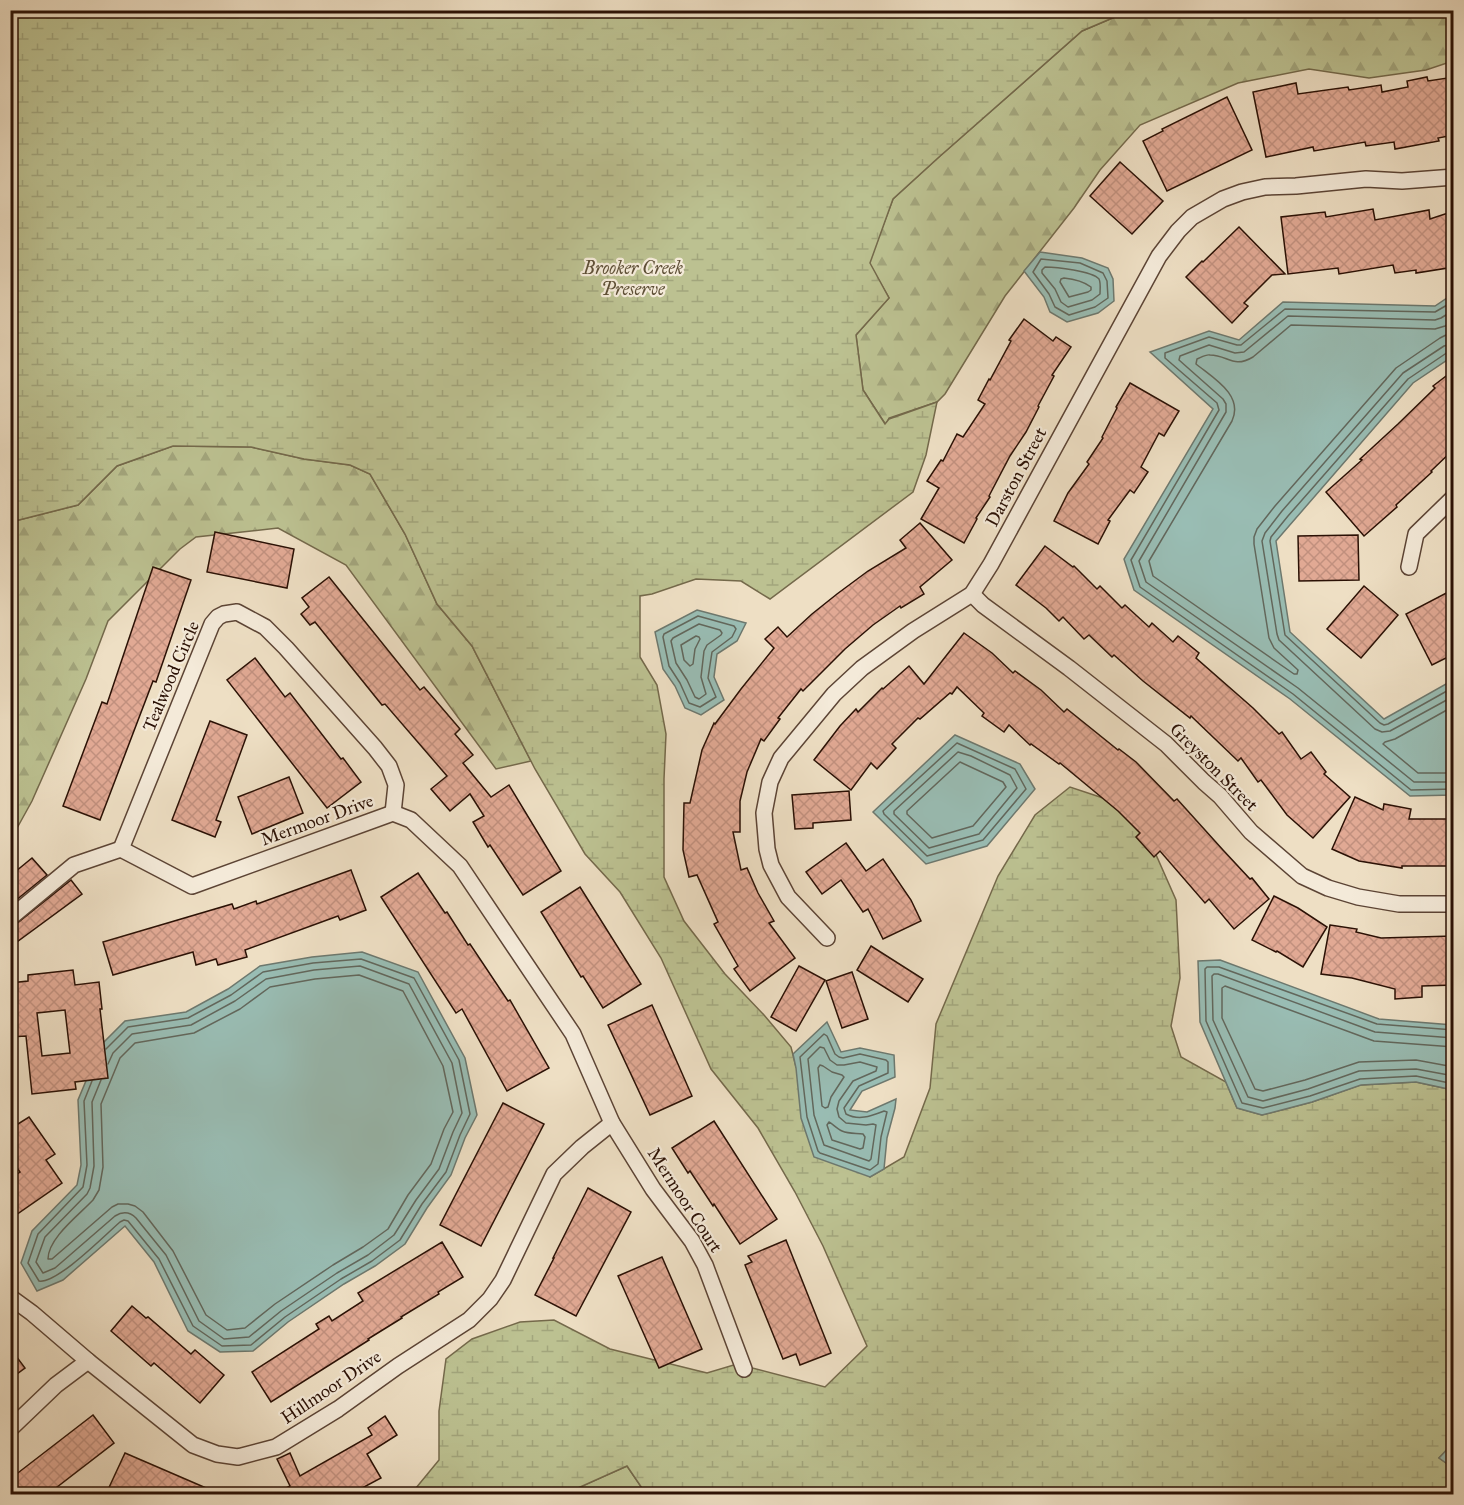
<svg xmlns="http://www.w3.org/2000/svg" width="1464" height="1505" font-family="'IM FELL Great Primer',serif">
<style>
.green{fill:#bcc191;stroke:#74694b;stroke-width:1.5}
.forest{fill:url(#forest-firs);stroke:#74694b;stroke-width:1.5}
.wetland{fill:url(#wetland-marsh);stroke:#74694b;stroke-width:1.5}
.water{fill:#99bdb4;stroke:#6d786e;stroke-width:1.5}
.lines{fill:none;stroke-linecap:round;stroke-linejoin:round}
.shore{stroke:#62675c;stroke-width:1.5}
.building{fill:url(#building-cross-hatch);stroke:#2b1105;stroke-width:1.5;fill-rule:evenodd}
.minor-casing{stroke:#5c4435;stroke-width:18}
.minor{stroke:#f4ead9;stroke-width:15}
.labels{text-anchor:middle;stroke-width:4.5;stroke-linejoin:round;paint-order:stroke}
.park-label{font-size:18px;font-style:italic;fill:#5e4f36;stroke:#f4ead9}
.street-label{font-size:18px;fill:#2b1105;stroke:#f4ead9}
</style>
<defs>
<pattern id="forest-firs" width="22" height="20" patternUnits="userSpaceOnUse" patternTransform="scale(1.5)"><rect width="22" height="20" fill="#bcc191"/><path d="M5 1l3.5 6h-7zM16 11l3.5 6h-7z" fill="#a2a57c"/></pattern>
<pattern id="wetland-marsh" width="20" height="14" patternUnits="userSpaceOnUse" patternTransform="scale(1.5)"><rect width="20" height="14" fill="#bcc191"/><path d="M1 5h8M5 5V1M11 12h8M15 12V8" fill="none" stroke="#a2a57c"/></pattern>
<pattern id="building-cross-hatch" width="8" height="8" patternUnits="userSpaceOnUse" patternTransform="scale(1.5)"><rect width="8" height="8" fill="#e1a994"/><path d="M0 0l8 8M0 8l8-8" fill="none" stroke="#c1907e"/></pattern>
</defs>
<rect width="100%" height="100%" fill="#eedfc4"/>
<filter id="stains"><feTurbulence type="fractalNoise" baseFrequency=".00333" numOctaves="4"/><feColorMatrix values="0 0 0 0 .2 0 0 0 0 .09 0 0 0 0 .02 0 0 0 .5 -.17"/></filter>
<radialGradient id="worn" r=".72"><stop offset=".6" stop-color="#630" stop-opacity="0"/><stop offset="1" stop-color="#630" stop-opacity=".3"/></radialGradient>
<polygon class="green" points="627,1466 646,1494 566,1494 566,1493"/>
<g class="forest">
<polygon points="1129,11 1453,11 1453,61 1426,70 1369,78 1309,69 1238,83 1140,125 1100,170 1074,208 1005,296 945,394 937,402 889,418 886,425 863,390 856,335 889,298 869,263 893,199 939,157 1082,31"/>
<polygon points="173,446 251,447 304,459 350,465 370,474 405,534 437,604 472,646 531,761 496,769 346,565 278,528 196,537 180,549 108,621 86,679 32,801 11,839 11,522 78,505 117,466"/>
</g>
<polygon class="wetland" points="10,11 1129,11 1082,31 939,157 893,199 870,263 889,298 856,335 863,390 885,424 889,419 937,402 926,455 913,492 770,599 741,581 696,579 652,594 640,596 640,657 657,685 666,734 664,779 664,877 684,921 725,974 764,1015 791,1047 796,1067 870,1177 904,1157 930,1088 936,1024 998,876 1035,815 1070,787 1115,802 1153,848 1176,900 1180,978 1171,1026 1181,1057 1226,1082 1237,1108 1262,1115 1312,1102 1360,1085 1416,1082 1453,1090 1454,1443 1439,1458 1453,1468 1453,1494 646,1494 627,1466 567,1493 566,1494 411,1494 439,1460 439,1411 446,1359 472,1339 520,1322 554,1320 610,1349 707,1373 737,1364 825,1387 867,1346 823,1246 795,1192 758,1128 711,1069 661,958 620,892 585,854 535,769 472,646 437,604 405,534 370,474 350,465 304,459 251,447 173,446 117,466 78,505 11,522"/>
<g class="water">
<polygon points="1040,252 1082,258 1108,268 1113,279 1114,301 1098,313 1067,322 1050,312 1044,297 1024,271"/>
<polygon points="1453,294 1453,356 1413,383 1276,541 1290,632 1384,719 1453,680 1453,795 1410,796 1290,699 1134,590 1124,559 1213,409 1150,352 1209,331 1239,340 1283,302 1435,306"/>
<polygon points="697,610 746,623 737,641 717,654 714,677 724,700 701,715 685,708 675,686 663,669 655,632"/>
<polygon points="955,735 1020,764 1035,789 987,846 926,864 873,812"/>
<polygon points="362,952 418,972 465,1058 477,1115 465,1138 451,1175 427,1208 405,1244 375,1266 344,1284 288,1322 253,1351 220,1352 188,1331 154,1262 125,1226 63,1280 37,1291 21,1263 32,1231 77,1185 81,1165 78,1100 101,1045 125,1021 186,1012 228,989 260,966 312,957"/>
<polygon points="1220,960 1379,1019 1453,1025 1453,1090 1416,1082 1361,1085 1312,1102 1262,1115 1237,1108 1200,1022 1198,961"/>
<polygon points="827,1022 841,1052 860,1048 894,1055 895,1077 862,1091 850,1110 867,1112 896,1099 895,1108 887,1138 884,1169 870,1177 814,1157 801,1118 796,1068 793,1054"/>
<polygon points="1453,1443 1453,1468 1439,1458"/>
</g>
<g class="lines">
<g class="shore">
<polygon points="1041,259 1080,263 1103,273 1107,281 1108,298 1095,307 1069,315 1055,307 1049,294 1033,272"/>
<path d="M1045 267C1056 267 1092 271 1099 279 1101 283 1100 290 1100 294L1092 300 1068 307 1061 302 1055 289 1042 273V270Z"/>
<path d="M1064 278C1074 279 1083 281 1091 287V290L1088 292 1069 297 1060 282 1061 279Z"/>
<polyline points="1454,301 1435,312 1285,309 1241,345 1237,345 1209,337 1165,353 1165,358 1217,403 1219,410 1131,560 1140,587 1293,694 1411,790 1454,789"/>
<polyline points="1454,310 1441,318 1435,320 1288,316 1244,352 1235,353 1209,345 1180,356 1179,360 1223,399 1226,404 1226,412 1139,561 1146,582 1298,688 1414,782 1454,782"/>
<path d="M1454 321 1445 326 1435 329 1291 325 1253 357C1233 369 1228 355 1210 355 1206 354 1200 358 1197 359L1196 364C1213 378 1244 395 1232 421L1149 561 1153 576 1294 674H1297L1298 670 1274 648 1269 638 1254 544V537L1257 529 1275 506 1396 368 1440 338 1446 335 1454 334"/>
<polyline points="1454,343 1444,346 1403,373 1282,511 1265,533 1262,541 1277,634 1279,640 1375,729 1382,732 1390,731 1454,696"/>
<polyline points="1454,351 1448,352 1408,379 1288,516 1271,537 1270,541 1285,635 1380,723 1384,725 1388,724 1454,687"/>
<polygon points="698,616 734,626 736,629 732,637 712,652 708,678 716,697 700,707 689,703 680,683 669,666 663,637 664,634"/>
<polygon points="699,624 720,630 722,633 721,635 707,645 704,651 701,677 706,694 699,699 695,697 687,680 676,663 671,641 673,638"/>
<polygon points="696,636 699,637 700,639 695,649 693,664 690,666 684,660 681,645"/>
<polyline points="1454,706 1395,739 1385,742 1383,744 1418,773 1454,773"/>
<polygon points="957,743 1015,769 1026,789 983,840 927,856 884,814 883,811"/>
<polygon points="958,752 971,756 1010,775 1017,788 979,834 929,848 894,814 894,811"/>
<polygon points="960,762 1003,782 1006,787 973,826 932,838 907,814 907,811"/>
<path d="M359 975 403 991 443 1066 453 1112 444 1129 431 1164 408 1195 388 1229 363 1247 333 1265 275 1304 245 1328 227 1330 206 1315 173 1251 143 1212 135 1206 128 1204H118L112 1207 52 1259H48C48 1238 79 1215 93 1200L99 1190 103 1167 101 1104 120 1058 135 1043 194 1033 240 1009 270 987 315 979Z"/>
<polyline points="1454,1030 1377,1024 1219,967 1207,967 1205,969 1206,1021 1242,1103 1263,1108 1310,1096 1360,1079 1416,1076 1454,1084"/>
<path d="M824 1034 827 1036 835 1054 839 1057 843 1058 860 1054 886 1060 888 1062V1073L859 1086 844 1108 846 1114C859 1121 871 1116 884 1111L887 1112 881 1137 878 1164 870 1170 820 1153 818 1151 807 1117 800 1057Z"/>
<polyline points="1454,1038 1375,1032 1218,974 1214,974 1212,976 1213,1020 1248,1097 1263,1101 1308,1089 1359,1071 1416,1069 1454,1076"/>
<polygon points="820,1047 824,1048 830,1060 837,1065 844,1065 860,1062 877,1067 876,1071 853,1081 839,1101 837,1109 839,1117 846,1123 866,1125 873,1124 876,1125 871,1159 869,1161 824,1145 814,1115 808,1059"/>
<polyline points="1454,1047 1374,1041 1225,986 1222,988 1222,1018 1255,1089 1263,1091 1305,1080 1359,1062 1416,1060 1454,1067"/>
<polygon points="820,1065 823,1066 832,1072 842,1075 844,1077 831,1097 828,1107 825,1108 822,1106 818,1068"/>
<path d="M101 1080 92 1102 94 1166 90 1188 87 1194 45 1237 36 1262 43 1273 55 1268 115 1216C123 1211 130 1212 136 1218L166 1255 199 1321 224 1339 249 1337 281 1311 337 1273 368 1255 394 1235 416 1200 439 1169 453 1132 462 1113 452 1063 409 984 360 966 314 970 266 979 235 1001 191 1025 132 1034 113 1053 108 1064"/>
<path d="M92 1081 84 1101 87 1165 83 1187 38 1234 28 1263 39 1281C57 1284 105 1235 120 1222L124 1220 128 1221 159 1259 193 1326 222 1346 251 1345 285 1317 341 1279 372 1261 400 1240 422 1204 446 1172 460 1135 470 1114 459 1060 414 978 361 959 313 963 263 972 231 995 188 1018 128 1027 106 1049"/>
<path d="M829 1122C833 1124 837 1129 842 1131 849 1134 856 1133 863 1134L865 1137 863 1148 860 1149 832 1140 827 1125Z"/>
</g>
</g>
<g class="building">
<polygon points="1427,77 1428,81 1454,77 1454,135 1438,138 1439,141 1395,149 1394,142 1366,146 1365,142 1314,151 1313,147 1266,157 1253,92 1296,83 1298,94 1348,87 1349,90 1381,85 1382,92 1408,87 1407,81"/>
<polygon points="1227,97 1252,150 1167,191 1143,141 1163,131 1162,129"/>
<polygon points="1120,162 1163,201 1132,234 1090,196"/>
<polygon points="1373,209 1375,220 1429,210 1430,219 1454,211 1454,267 1416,273 1416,270 1395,273 1393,265 1339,274 1338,268 1288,274 1281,217 1325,212 1326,217"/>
<polygon points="1239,227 1285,274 1272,275 1244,303 1248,306 1232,323 1186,277 1202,261 1203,262"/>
<polygon points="1024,319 1053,341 1056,337 1071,347 1052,375 1054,376 1038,406 1039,407 1026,432 1010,456 989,496 990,497 976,518 977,519 964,543 921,519 939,488 927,481 941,460 943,461 957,434 963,437 985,404 978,400 989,379 990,380 1011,341 1009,340"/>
<polygon points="1454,370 1454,449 1431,471 1432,472 1396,505 1397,507 1364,536 1326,492 1362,460 1360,459 1398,424 1435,388 1433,386"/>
<polygon points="1130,383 1179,411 1164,436 1159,433 1141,467 1148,472 1134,493 1130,490 1108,520 1110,521 1098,544 1054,521 1068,493 1089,464 1087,462 1103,438 1102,437 1117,408 1116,407"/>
<polygon points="920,523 952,560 920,587 924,594 901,608 900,606 873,625 845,649 803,691 801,689 778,718 780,719 764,741 761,739 747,772 740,801 740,832 733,832 741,870 747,868 758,893 774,921 769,923 795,958 750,991 734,969 738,966 714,924 718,922 697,875 689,877 683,850 684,803 690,803 702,750 714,723 715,724 741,689 774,648 765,639 778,627 787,637 812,614 837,594 868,571 906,548 900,540"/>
<polygon points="215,532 294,549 287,588 207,572"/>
<polygon points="1358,535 1359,580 1299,581 1298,536"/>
<polygon points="1045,546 1073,567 1074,566 1097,589 1100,586 1122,608 1125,605 1149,627 1152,623 1173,642 1178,636 1199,653 1196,658 1253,708 1279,734 1282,732 1301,759 1311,752 1326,772 1324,774 1350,797 1313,838 1287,815 1261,780 1258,782 1241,758 1238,761 1191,716 1190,718 1143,681 1114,655 1112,657 1089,635 1084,639 1063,617 1059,621 1046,608 1016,585"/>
<polygon points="153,567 191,580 156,682 153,681 100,820 63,806 102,702 107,704"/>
<polygon points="329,577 420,690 424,687 460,729 455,734 473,755 463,763 491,797 509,785 561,871 523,895 490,845 488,847 473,822 484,816 470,794 450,811 431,789 447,776 385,704 382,705 315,622 310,625 301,614 309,607 302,598"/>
<polygon points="1364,586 1398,615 1361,658 1327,629"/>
<polygon points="1454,589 1454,654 1432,665 1406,614"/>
<polygon points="964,633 992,653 1013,673 1015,671 1041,690 1064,712 1067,709 1118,750 1119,749 1136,762 1174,801 1177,799 1223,850 1250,879 1252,878 1269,899 1234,929 1209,899 1205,903 1160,851 1154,857 1136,837 1140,833 1118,811 1060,763 1059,764 1031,744 1030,745 1009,725 1004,732 982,716 984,713 957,687 952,694 950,693 920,719 918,718 892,744 896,748 877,769 871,763 851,790 814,760 840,726 856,709 858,712 882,688 883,689 909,666 924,684"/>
<polygon points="255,658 285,697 290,693 341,759 343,758 361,782 327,808 227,680"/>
<polygon points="210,721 247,735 216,820 221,822 215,837 172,820"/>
<polygon points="289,777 303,813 252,834 238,797"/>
<polygon points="849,791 851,820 813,823 813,828 795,829 792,795"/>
<polygon points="1355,797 1383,810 1384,804 1411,809 1409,819 1454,819 1454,866 1402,866 1402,868 1359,861 1332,849"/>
<polygon points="846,843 866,871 883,859 911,900 921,921 883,939 868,909 863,912 841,880 822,894 806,872"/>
<polygon points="32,858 47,875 15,901 10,896 10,876"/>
<polygon points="351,870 366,910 340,920 338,916 245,950 247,957 218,965 216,959 196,965 193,952 113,975 103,942 232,904 234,909 256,901 257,904"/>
<polygon points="418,873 445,913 447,912 468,945 470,944 508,1001 510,1000 549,1068 507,1091 462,1009 456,1013 381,897"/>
<polygon points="71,880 82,894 10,947 10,929"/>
<polygon points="580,887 641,984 603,1008 583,976 581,977 541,912"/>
<polygon points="1274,896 1298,908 1327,927 1303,967 1277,951 1276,952 1252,940"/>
<polygon points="1330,925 1357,929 1356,932 1381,938 1453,936 1454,985 1422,986 1422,997 1395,999 1395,989 1352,978 1321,974"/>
<polygon points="871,946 923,979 908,1002 857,970"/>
<polygon points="799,966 825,980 796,1031 771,1017"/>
<path d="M73 970 75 985 99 982 102 1009H100L108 1078 75 1082 76 1089 32 1094 26 1036 10 1037V983L28 981V975ZM65 1010 70 1053 42 1056 37 1013Z"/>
<polygon points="852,972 868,1019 842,1028 826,981"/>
<polygon points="652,1005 692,1096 650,1115 608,1025"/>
<polygon points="503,1103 544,1124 481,1246 440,1225"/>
<polygon points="29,1117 55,1154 46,1160 62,1183 10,1219 10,1179 20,1172 10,1158 10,1129"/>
<polygon points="714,1121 777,1219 740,1244 714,1204 713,1206 690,1171 688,1173 672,1148"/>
<polygon points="588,1188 631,1212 576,1316 535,1295 554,1258 553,1258"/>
<polygon points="786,1240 831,1353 800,1365 796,1354 783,1359 745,1265 752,1262 748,1256"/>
<polygon points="442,1242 463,1277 438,1292 439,1294 401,1317 402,1318 368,1339 369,1340 271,1402 252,1372 319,1329 316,1324 329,1316 332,1321 363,1301 358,1293"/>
<polygon points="662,1257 702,1349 659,1368 618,1276"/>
<polygon points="132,1306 146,1318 148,1317 191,1354 195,1350 224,1375 200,1403 154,1363 151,1366 111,1331"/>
<polygon points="10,1348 25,1368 10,1379"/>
<polygon points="93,1415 114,1443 48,1494 10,1494 10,1479"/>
<polygon points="385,1416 397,1435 367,1454 381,1478 351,1494 275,1494 290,1486 277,1459 290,1453 300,1476 372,1435 368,1428"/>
<polygon points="125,1453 220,1494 106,1494"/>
</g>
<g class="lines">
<defs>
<g id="minor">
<polyline points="1409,567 1416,534 1454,497"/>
<polyline points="972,594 983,605 1069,668 1166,744 1204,782 1220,796 1251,832 1302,876 1328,888 1358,897 1399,904 1454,904"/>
<polyline points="121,849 212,624 218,617 224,614 237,612 265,627 286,648 375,748 389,766 396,785 393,813"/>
<polyline points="10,918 74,865 121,849 192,886 393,813 411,820 460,866 573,1034 612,1123 653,1189 692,1241 705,1265 744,1369"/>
<polyline points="827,938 788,897 771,865 767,849 764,813 770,782 781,758 834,694 862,668 913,631 972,594 991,564 1159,256 1178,231 1192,217 1223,199 1242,192 1265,187 1296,186 1366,179 1402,181 1454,177"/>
<polyline points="10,1297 32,1313 88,1361 193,1445 217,1454 238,1457 276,1447 338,1409 398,1366 469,1320 490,1299 503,1280 554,1174 582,1147 612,1123"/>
<polyline points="10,1429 56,1385 88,1361"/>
</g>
</defs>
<use href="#minor" class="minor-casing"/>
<use href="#minor" class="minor"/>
</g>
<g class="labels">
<g class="park-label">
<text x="633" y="274">Brooker Creek<tspan x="633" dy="21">Preserve</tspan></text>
</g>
<g class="street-label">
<text transform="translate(1016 477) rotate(-62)" y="6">Darston Street</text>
<text transform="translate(171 676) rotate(-67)" y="6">Tealwood Circle</text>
<text transform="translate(1214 767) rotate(45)" y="6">Greyston Street</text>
<text transform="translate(317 820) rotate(-20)" y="6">Mermoor Drive</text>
<text transform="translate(685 1200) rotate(57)" y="6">Mermoor Court</text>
<text transform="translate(331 1387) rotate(-34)" y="6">Hillmoor Drive</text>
</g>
</g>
<rect width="1464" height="1505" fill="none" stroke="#eedfc4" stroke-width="36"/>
<rect x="12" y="12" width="1440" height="1481" fill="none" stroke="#2b1105" stroke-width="3"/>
<rect x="18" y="18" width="1428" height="1469" fill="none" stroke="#2b1105" stroke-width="1.5"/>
<rect width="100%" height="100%" filter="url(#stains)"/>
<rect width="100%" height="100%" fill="url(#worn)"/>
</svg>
